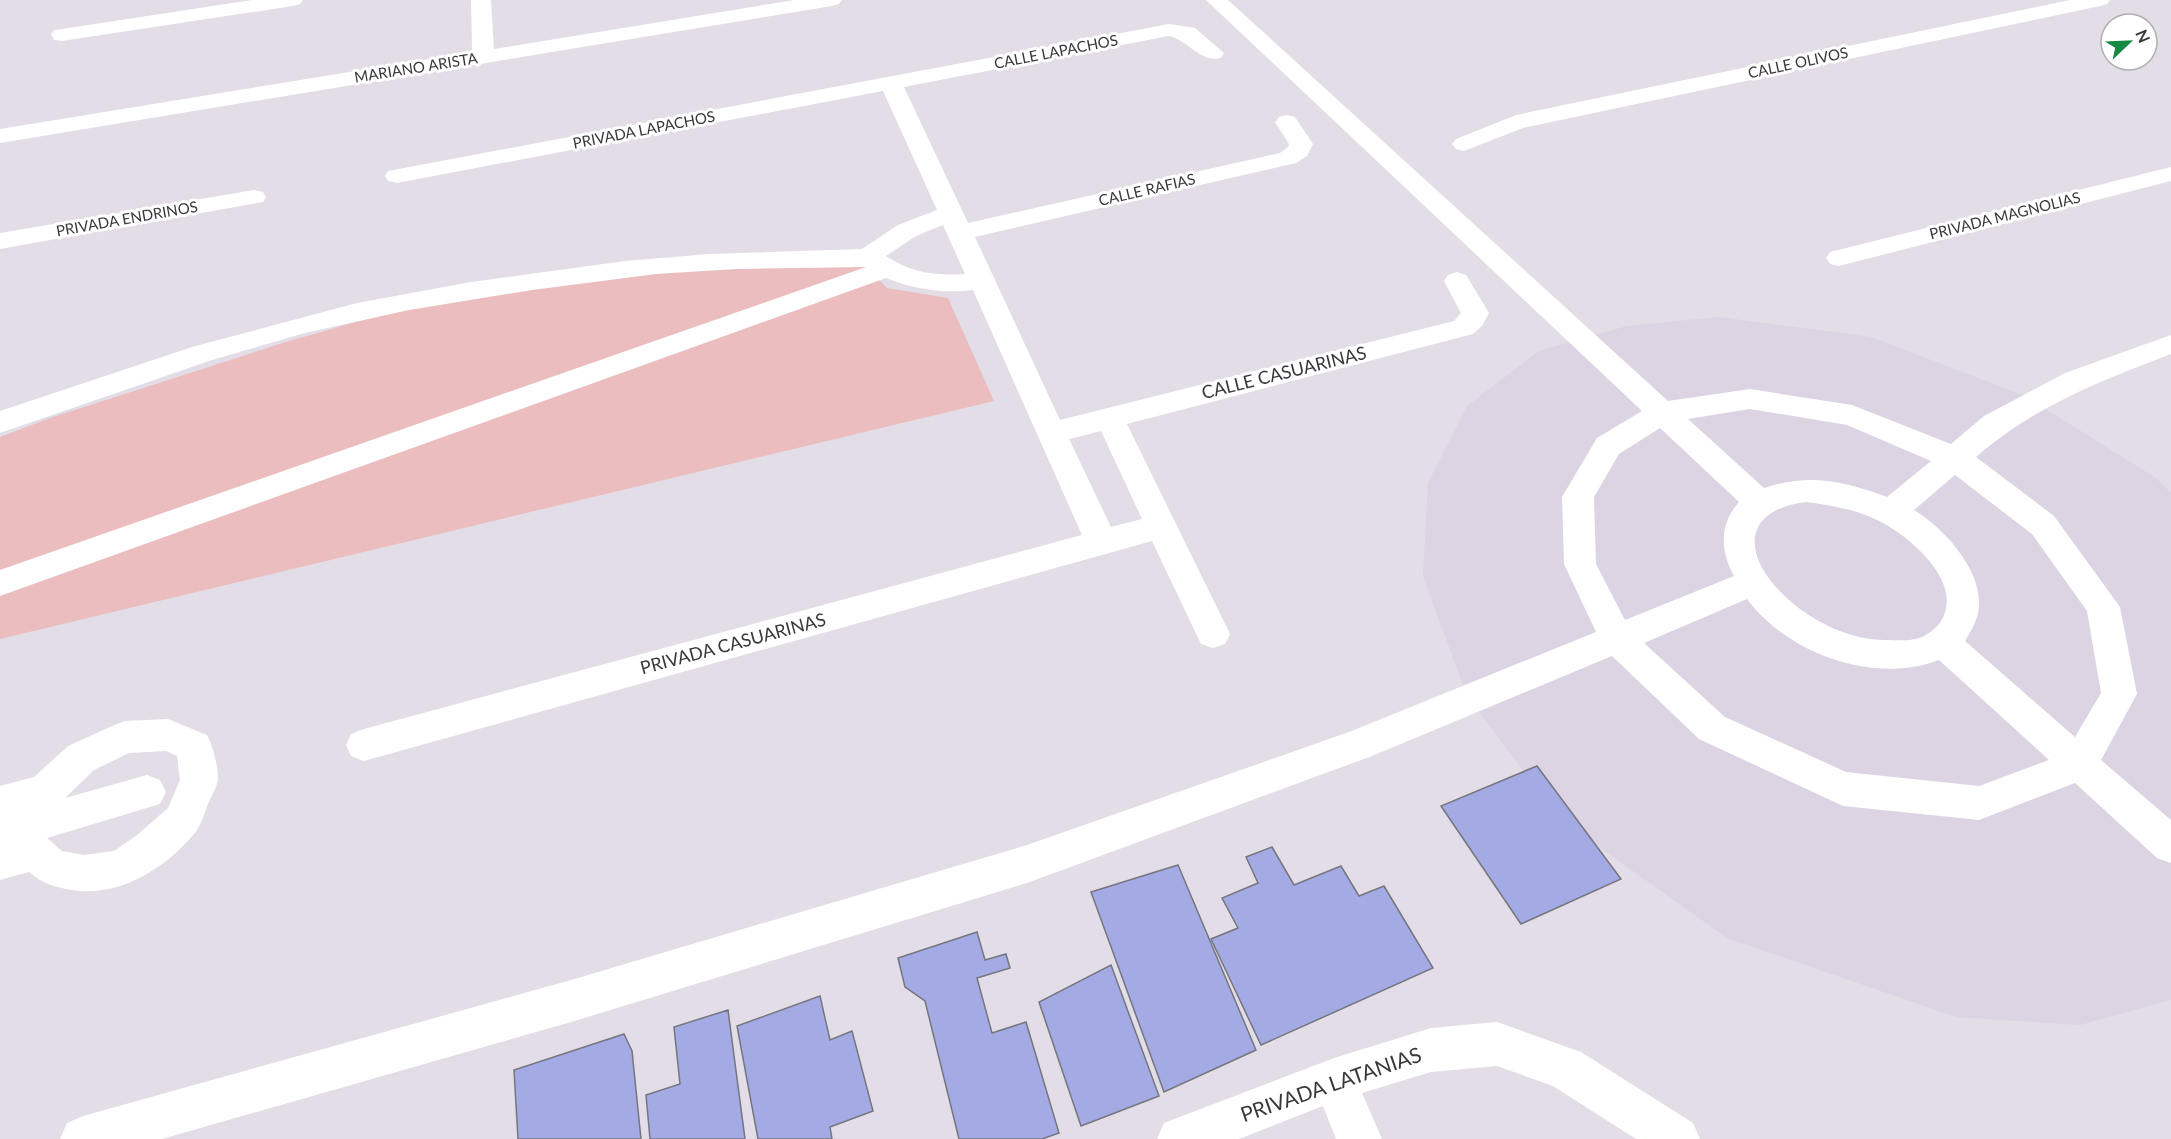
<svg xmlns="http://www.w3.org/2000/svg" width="2171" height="1139" font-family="Lato,sans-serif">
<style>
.built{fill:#dcd3e3}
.green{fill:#ebbdbf}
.building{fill:#a3aae4;stroke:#75767f;stroke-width:1.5}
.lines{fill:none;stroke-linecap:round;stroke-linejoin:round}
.minor{fill:#fff;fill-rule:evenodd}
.labels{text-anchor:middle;stroke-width:6;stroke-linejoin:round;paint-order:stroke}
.far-street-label{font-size:15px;fill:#39373a;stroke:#fff}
.street-label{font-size:18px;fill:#39373a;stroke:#fff}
.near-street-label{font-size:21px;fill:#39373a;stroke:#fff}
</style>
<rect width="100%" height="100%" fill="#e2dde6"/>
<polygon class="built" points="1719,317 1871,337 2025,396 2156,478 2171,493 2171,1000 2080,1025 1956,1017 1727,938 1560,819 1467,696 1423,576 1428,483 1467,406 1539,351 1627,326"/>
<polygon class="green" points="865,265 887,288 948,298 994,401 0,639 0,437 53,417 286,342 422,303 678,271"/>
<g class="building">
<polygon points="1537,766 1621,879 1521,924 1441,806"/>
<polygon points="1272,847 1294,885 1341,866 1359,896 1384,886 1433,968 1261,1045 1211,939 1238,928 1222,898 1258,883 1246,857"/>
<polygon points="1178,865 1256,1050 1164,1092 1091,892"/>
<polygon points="977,932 985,960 1006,954 1010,968 977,978 992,1033 1026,1022 1059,1133 1042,1139 959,1139 925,1001 905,987 898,958"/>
<polygon points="1111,965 1159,1096 1081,1126 1039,1002"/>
<polygon points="820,996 830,1040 852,1031 873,1111 830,1127 832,1139 758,1139 737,1026"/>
<polygon points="728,1010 745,1139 650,1139 646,1095 680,1084 674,1027"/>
<polygon points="624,1034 632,1051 641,1139 518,1139 514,1070"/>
</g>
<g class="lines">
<g class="minor">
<polygon points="252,0 303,0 300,4 293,6 62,41 54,40 51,35 54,30 62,29"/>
<polygon points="471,0 491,0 494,49 794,0 842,0 839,4 832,6 0,143 0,129 472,52"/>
<path d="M1206 0H1228L1668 401 1750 389 1852 405 1951 444 1984 416 2065 373 2171 335V354C2098 382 2035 406 1976 457L2054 516 2120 607 2137 694 2101 760 2171 820V863L2157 858 2075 783 1979 820 1843 806 1699 739 1612 656 1372 756 1027 883 571 1022 162 1139H60L67 1123 83 1116 571 980 1027 845 1349 732 1596 632 1564 564 1562 497 1597 438 1642 411ZM1750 409 1847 425 1931 461 1887 497C1843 481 1810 473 1764 488L1688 419ZM1660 428 1739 502C1719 524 1720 551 1734 576L1625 620 1596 564 1594 497 1619 454ZM1955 475 2032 534 2087 611 2101 693 2075 737 1965 641C1971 631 1978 620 1979 607 1982 570 1944 528 1914 510ZM1806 502C1838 506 1869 512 1896 531 1921 548 1962 587 1941 621 1936 629 1925 637 1916 639 1907 641 1897 640 1888 640 1853 641 1815 623 1789 600 1745 562 1736 511 1806 502ZM1747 599C1788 654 1874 685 1939 660L2049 760 1979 786 1846 772 1725 717 1644 643Z"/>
<polygon points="2070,0 2110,0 2107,4 2100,6 1523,128 1464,151 1456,149 1452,144 1456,139 1516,115"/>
<path d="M1169 24 1195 28 1224 53 1221 58C1200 63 1188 40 1169 36L904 87 968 223 1280 153 1288 147 1289 144 1275 122 1279 117 1287 115 1295 117 1313 144 1307 156 1296 163 975 237 1060 420 1454 321 1461 313 1444 281 1448 275 1457 272 1466 275 1489 313 1482 326 1473 334 1127 424 1230 634 1225 644 1213 648 1201 644 1152 541 364 761 351 756 346 745 351 734 364 729 1082 535 973 290C942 294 914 289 886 278L0 596V570L866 267 736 269 656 274 532 290 409 310 305 333 212 360 0 433V411L192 347 357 303 471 282 625 261 709 254 862 249 898 225 937 210 883 91 397 183 388 181 385 176 388 171ZM943 225 965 274C936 276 911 273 886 256L916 236ZM1101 431 1142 519 1111 527 1069 439Z"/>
<polygon points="2171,167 2171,181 1839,266 1830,264 1826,258 1830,252"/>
<polygon points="254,190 263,192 266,197 263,202 0,249 0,233"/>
<path d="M168 719 207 735C213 747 218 765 218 779 217 787 211 797 208 804 204 814 201 826 194 834 164 870 115 900 66 889 52 886 40 882 29 872L0 880V786L34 777 68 746 112 726 125 721ZM166 751 177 756 180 780 168 808 137 835 114 851 84 855 62 851 47 838 160 804 166 792 160 780 147 775 65 798 94 770 129 753Z"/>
<polygon points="1497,1022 1581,1052 1693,1123 1700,1139 1636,1139 1553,1086 1497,1066 1431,1072 1362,1093 1382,1139 1336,1139 1323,1106 1239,1139 1157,1139 1164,1123 1334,1058 1431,1028"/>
</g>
</g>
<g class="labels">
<g class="far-street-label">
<text transform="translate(1056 52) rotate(-11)" y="5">CALLE LAPACHOS</text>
<text transform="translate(1798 63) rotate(-12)" y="5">CALLE OLIVOS</text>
<text transform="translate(416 68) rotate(-9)" y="5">MARIANO ARISTA</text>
<text transform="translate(644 130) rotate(-11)" y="5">PRIVADA LAPACHOS</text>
<text transform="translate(1147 190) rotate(-13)" y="5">CALLE RAFIAS</text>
<text transform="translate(2005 216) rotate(-14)" y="5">PRIVADA MAGNOLIAS</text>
<text transform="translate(127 219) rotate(-10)" y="5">PRIVADA ENDRINOS</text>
</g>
<g class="street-label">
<text transform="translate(1284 373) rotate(-14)" y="6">CALLE CASUARINAS</text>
<text transform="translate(733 644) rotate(-15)" y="6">PRIVADA CASUARINAS</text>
</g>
<g class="near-street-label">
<text transform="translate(1331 1085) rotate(-19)" y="7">PRIVADA LATANIAS</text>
</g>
</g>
<g transform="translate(2129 42) rotate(67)"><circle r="28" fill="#ffffff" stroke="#b0afb0" stroke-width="1.5"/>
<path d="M0-4.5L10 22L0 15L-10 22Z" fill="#158942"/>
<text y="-9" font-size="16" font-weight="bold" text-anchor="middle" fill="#39373a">N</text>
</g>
</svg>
